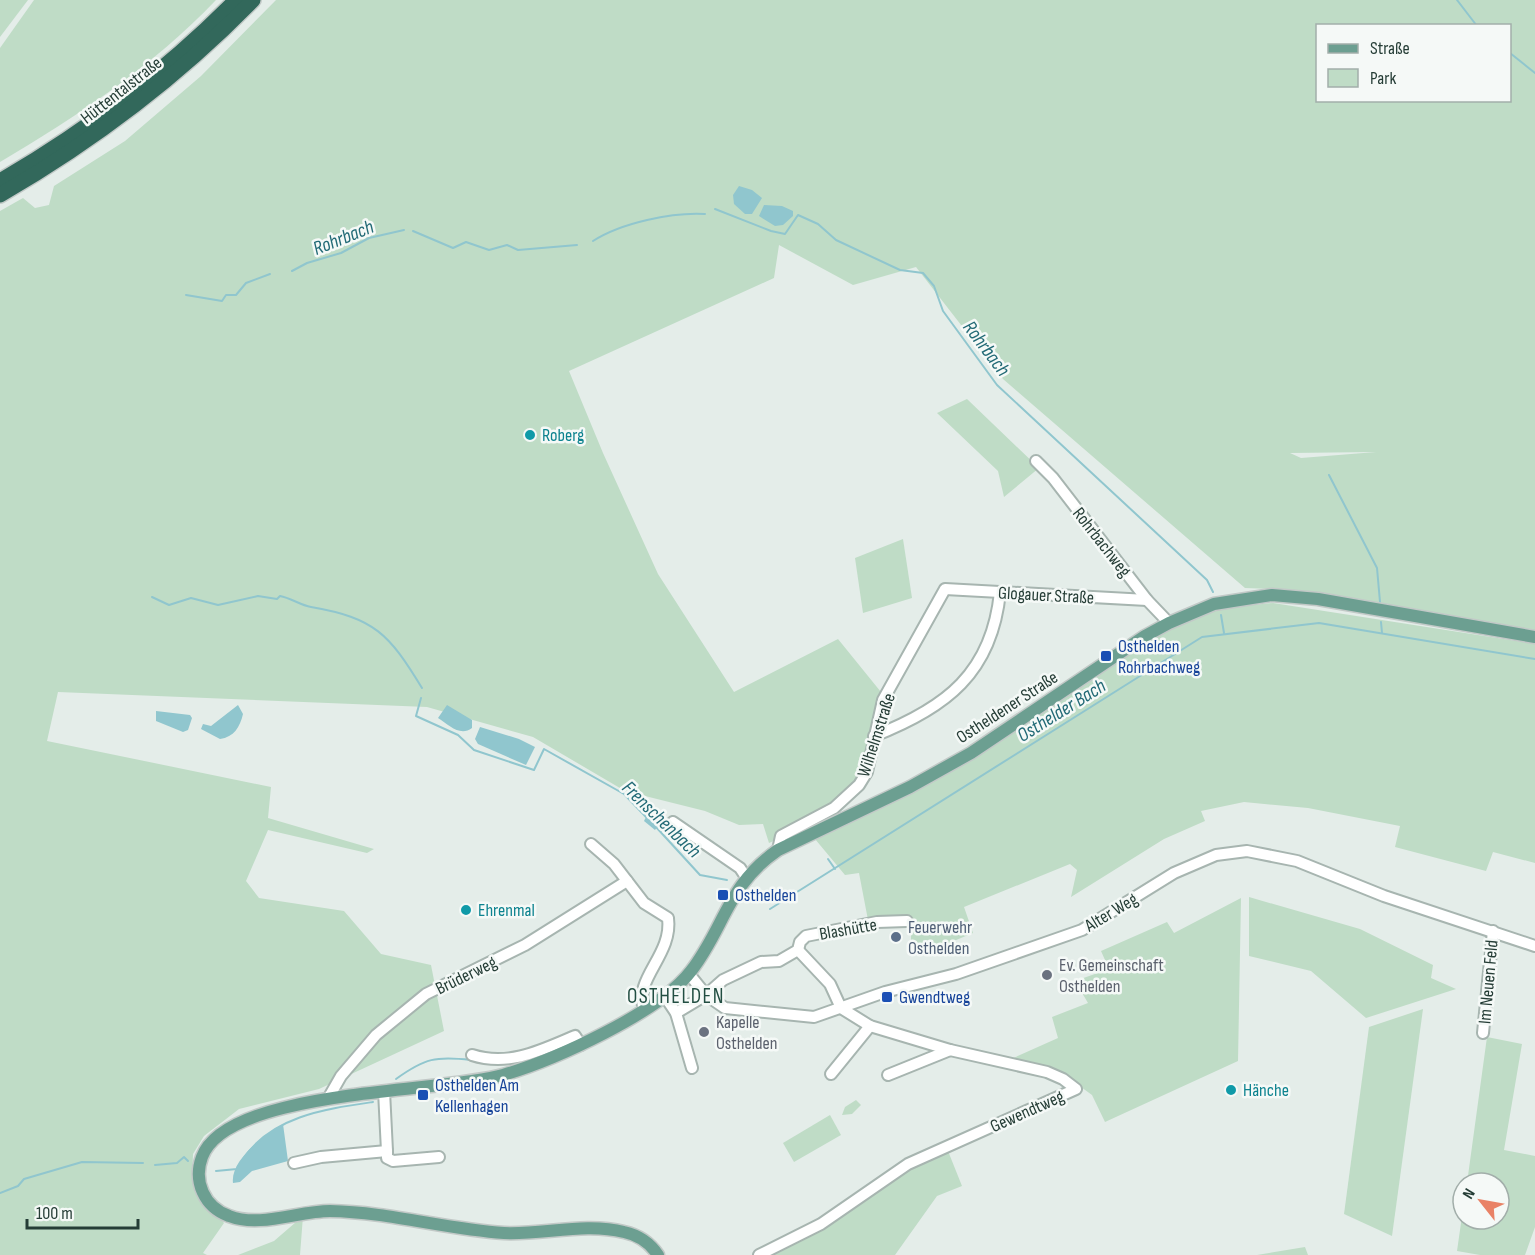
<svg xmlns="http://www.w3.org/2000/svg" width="1535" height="1255" font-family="'Sofia Sans Condensed',sans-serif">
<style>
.green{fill:#bfdcc6;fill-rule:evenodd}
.water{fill:#90c6ce}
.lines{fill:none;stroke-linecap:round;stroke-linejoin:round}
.stream{stroke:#90c6ce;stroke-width:2}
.minor-casing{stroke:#a7b5b0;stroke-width:14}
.major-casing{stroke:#c2c9c7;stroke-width:15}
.highway-casing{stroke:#c2c9c7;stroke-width:18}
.minor{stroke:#fff;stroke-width:10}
.major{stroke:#6c9f91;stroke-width:12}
.highway{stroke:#32685b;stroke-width:15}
.culture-dot{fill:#0f9aa8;stroke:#f5f9f7;stroke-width:2}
.transit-dot{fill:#1a4fb4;stroke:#f5f9f7;stroke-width:2}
.service-dot{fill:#5c6f8a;stroke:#f5f9f7;stroke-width:2}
.worship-dot{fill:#6b7280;stroke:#f5f9f7;stroke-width:2}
.labels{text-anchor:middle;stroke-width:5;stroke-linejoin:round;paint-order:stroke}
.street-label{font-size:18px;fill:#253d36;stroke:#f5f9f7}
.culture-label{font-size:18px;fill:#0d838f;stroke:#f5f9f7;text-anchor:start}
.transit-label{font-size:18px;fill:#164399;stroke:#f5f9f7;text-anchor:start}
.service-label{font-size:18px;fill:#4e5e75;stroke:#f5f9f7;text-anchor:start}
.worship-label{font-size:18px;fill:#5b616d;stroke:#f5f9f7;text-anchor:start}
.water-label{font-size:20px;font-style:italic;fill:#226a76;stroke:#f5f9f7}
.quarter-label{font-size:21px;letter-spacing:1.5px;fill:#224e42;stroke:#f5f9f7}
</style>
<rect width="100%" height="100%" fill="#e4ede9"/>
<g class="green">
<polygon points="0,0 28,0 0,37"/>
<path d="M34 0H216C153 66 78 116 0 162V48Z"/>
<path d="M276 0H1535V633L1294 590 1245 588 1003 379 916 267 853 285 779 245 774 278 569 371 603 453 658 574 734 692 838 639 885 697 868 774 834 813 844 824 909 795 1030 723 1024 711 1040 700 1046 711 1138 647 1194 616 1224 608 1273 603 1535 644V863L1493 852 1486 871 1395 847 1400 826 1308 808 1244 802 1201 811 1205 821 1164 839 1071 897 1077 870 1070 864 964 907 973 933 949 943 950 948 911 945V918L868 920 859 873 845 875 805 827 769 843 763 824 739 825 705 811 625 791 533 737 427 707 58 692 47 741 271 787 268 818 374 849 367 853 268 830 246 881 259 898 344 911 381 954 431 965 444 1031 319 1089 239 1109 204 1136 193 1154 192 1182 224 1223 203 1253 207 1255H0V211L23 198 35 208 49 205 54 186 125 141 201 76ZM1318 26H1510V100H1318ZM1376 452 1301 458 1290 453 1375 452Z"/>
<polygon points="967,399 1039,468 1004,497 998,471 937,413"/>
<polygon points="903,539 912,598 863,613 855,558"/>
<polygon points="1249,897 1360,929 1433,965 1431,978 1456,989 1366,1018 1311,971 1249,956"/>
<polygon points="1241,898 1238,1061 1105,1122 1092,1095 1063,1074 1009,1060 1058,1038 1052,1017 1088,1003 1075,981 1109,969 1101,951 1167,922 1174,933"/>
<polygon points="1423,1009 1392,1236 1344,1214 1369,1027"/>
<polygon points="1487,1037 1522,1044 1504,1150 1535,1156 1535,1227 1525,1255 1480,1255 1457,1251 1463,1209 1463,1219 1499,1219 1499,1183 1467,1183"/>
<polygon points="856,1100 861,1105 852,1114 842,1115 845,1107"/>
<polygon points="830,1115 841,1135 794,1162 783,1143"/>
<polygon points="948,1151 962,1186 937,1196 895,1255 773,1255 825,1227 911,1168"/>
<polygon points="303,1216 300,1255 238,1255 274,1241"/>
<polygon points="1305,1247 1308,1255 1257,1255"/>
</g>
<g class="water">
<polygon points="739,186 752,190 762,198 752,214 745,214 734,204 733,195"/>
<polygon points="764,205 782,206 793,211 793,216 783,225 775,226 759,216"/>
<path d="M238 705 243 714C240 727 234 737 220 739L201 729 203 724 211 726Z"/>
<path d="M447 705 472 720V728C460 737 449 725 438 718Z"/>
<polygon points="156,711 190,715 192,718 188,730 183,732 156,721"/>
<polygon points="480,727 519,739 535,747 526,765 478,744 475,739"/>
<polygon points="647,815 660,823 655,830 644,821"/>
<path d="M283 1124 288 1161 252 1171 240 1182 233 1183C230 1160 265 1134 283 1124Z"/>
</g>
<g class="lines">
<g class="stream">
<polyline points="1457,0 1477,26"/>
<polyline points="1510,53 1535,73"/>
<polyline points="715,209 771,231 785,234 798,215 818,224 836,240 900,270 923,273 934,286 943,311 997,385 1207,580 1213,592"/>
<polyline points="413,231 453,248 466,242 489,250 507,245 518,250 577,245"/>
<path d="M593 241C621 223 672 212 705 214"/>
<polyline points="292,271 307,263 341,253 369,238 404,230"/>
<polyline points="186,295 222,301 226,295 236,295 246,283 270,274"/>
<polyline points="1329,475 1377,568 1380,602"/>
<path d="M152 597 169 605 191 598 218 605 258 596 277 599 280 596C291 598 300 605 311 607 375 618 389 634 422 688"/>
<polyline points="1221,615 1224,633"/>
<polyline points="1381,622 1382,633"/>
<polyline points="421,698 416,716 458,735 474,750 534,770 544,749 624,794 646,817"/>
<polyline points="656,827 700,875 727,880"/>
<polyline points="828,859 835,869"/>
<polyline points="770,909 1202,637 1319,623 1535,659"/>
<path d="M396 1079C425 1058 436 1056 471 1060"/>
<path d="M243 1159C272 1116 325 1109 373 1102"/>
<polyline points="155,1165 177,1163 184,1157 188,1161"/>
<polyline points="216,1171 237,1169 238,1166"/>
<polyline points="0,1193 18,1186 24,1179 82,1162 143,1163"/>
</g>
<defs>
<g id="minor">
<polyline points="1036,461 1053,478 1147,600 1169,623"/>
<path d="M874 736C946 708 992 673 1000 592"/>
<polyline points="673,822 740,868 746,877"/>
<path d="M591 844 614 864 644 903 668 918C673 955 633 979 644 1009"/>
<polyline points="778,850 781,836 834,808 859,785 867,772 883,700 945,589 1147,600"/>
<polyline points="689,974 706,995 725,1008 814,1017 885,992 956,974 1082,930 1174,873 1216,855 1247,851 1297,861 1384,896 1535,946"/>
<polyline points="664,995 676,1013 692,1068"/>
<polyline points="676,1013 706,995 723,980 761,962 779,961 798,950 800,942 806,936 877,922 907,921"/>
<polyline points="1483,1033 1493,931"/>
<path d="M472 1055C509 1067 542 1050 575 1036L581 1045"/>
<polyline points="831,1074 870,1026"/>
<polyline points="888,1075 950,1050"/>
<polyline points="384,1091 387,1151"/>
<polyline points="329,1097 341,1076 376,1035 426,994 525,945 627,881"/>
<polyline points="294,1163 321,1157 387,1151 387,1158 393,1161 439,1157"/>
<polyline points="759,1255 821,1224 908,1164 1076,1089 1063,1079 1047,1072 950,1050 870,1026 841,1008 830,984 798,950"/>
</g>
<path id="major" d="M658 1255C650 1243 638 1235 624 1232 585 1222 543 1235 504 1233 445 1229 389 1212 330 1211 298 1211 260 1228 229 1216 204 1207 193 1181 202 1157 227 1089 440 1093 503 1075 554 1060 659 1013 691 971 725 927 727 885 778 850L910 787 971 753 1145 636 1169 623 1214 604 1272 595 1318 599 1535 637"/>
<g id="highway">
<path d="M0 181C86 131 166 71 236 0"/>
<path d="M0 195C93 141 178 77 253 0"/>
</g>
</defs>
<use href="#minor" class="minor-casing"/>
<use href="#major" class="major-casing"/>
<use href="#highway" class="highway-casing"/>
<use href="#minor" class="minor"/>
<use href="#major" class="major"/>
<use href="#highway" class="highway"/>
</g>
<g class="culture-dot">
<circle cx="530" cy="435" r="6"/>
<circle cx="466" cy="910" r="6"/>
<circle cx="1231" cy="1090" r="6"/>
</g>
<g class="transit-dot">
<rect x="1100" y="650" width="12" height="12" rx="3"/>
<rect x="717" y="889" width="12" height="12" rx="3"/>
<rect x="881" y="991" width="12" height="12" rx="3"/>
<rect x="417" y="1089" width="12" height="12" rx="3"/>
</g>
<circle class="service-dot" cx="896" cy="937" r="6"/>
<g class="worship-dot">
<circle cx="1047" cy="975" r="6"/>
<circle cx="704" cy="1032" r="6"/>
</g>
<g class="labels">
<g class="street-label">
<text transform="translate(121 90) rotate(-38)" y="6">Hüttentalstraße</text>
<text transform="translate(1102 542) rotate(52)" y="6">Rohrbachweg</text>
<text transform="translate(1046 595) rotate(3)" y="6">Glogauer Straße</text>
<text transform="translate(1007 707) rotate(-33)" y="6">Ostheldener Straße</text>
<text transform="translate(876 735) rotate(-72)" y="6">Wilhelmstraße</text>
<text transform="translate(1111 912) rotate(-31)" y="6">Alter Weg</text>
<text transform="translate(848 929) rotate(-10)" y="6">Blashütte</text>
<text transform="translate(466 975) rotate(-26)" y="6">Brüderweg</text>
<text transform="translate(1488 982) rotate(-85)" y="6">Im Neuen Feld</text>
<text transform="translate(1027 1111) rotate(-24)" y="6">Gewendtweg</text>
</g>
<g class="culture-label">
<text x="542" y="441">Roberg</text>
<text x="478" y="916">Ehrenmal</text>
<text x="1243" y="1096">Hänche</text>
</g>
<g class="transit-label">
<text x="1118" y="652">Osthelden<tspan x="1118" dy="21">Rohrbachweg</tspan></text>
<text x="735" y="901">Osthelden</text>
<text x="899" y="1003">Gwendtweg</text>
<text x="435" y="1091">Osthelden Am<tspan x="435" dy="21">Kellenhagen</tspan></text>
</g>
<g class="service-label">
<text x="908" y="933">Feuerwehr<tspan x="908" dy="21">Osthelden</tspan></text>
</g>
<g class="worship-label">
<text x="1059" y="971">Ev. Gemeinschaft<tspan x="1059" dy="21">Osthelden</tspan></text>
<text x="716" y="1028">Kapelle<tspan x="716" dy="21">Osthelden</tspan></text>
</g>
<g class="water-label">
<text transform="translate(343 237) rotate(-22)" y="7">Rohrbach</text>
<text transform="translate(987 348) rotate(53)" y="7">Rohrbach</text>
<text transform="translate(1061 710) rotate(-32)" y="7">Osthelder Bach</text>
<text transform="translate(662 819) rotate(44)" y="7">Frenschenbach</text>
</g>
<g class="quarter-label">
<text x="676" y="1003">OSTHELDEN</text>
</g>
</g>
<rect x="1316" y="24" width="195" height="78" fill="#f5f9f7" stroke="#a2aeaa" stroke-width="1.5"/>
<rect x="1328" y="44" width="30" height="9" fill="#6c9f91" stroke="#a2aeaa" stroke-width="1.5"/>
<text x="1370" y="54" font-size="18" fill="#253d36">Straße</text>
<rect x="1328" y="69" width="30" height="18" fill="#bfdcc6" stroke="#a2aeaa" stroke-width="1.5"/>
<text x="1370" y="84" font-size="18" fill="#253d36">Park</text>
<g transform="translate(1481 1201) rotate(301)"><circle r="28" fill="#f5f9f7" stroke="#a2aeaa" stroke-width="1.5"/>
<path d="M0-4.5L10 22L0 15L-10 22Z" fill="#e98266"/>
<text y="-9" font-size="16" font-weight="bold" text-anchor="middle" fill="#253d36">N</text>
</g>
<path d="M27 1219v9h111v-9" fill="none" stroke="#253d36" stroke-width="3"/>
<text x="36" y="1219" font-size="18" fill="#253d36" stroke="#f5f9f7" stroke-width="4.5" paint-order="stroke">100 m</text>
</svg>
